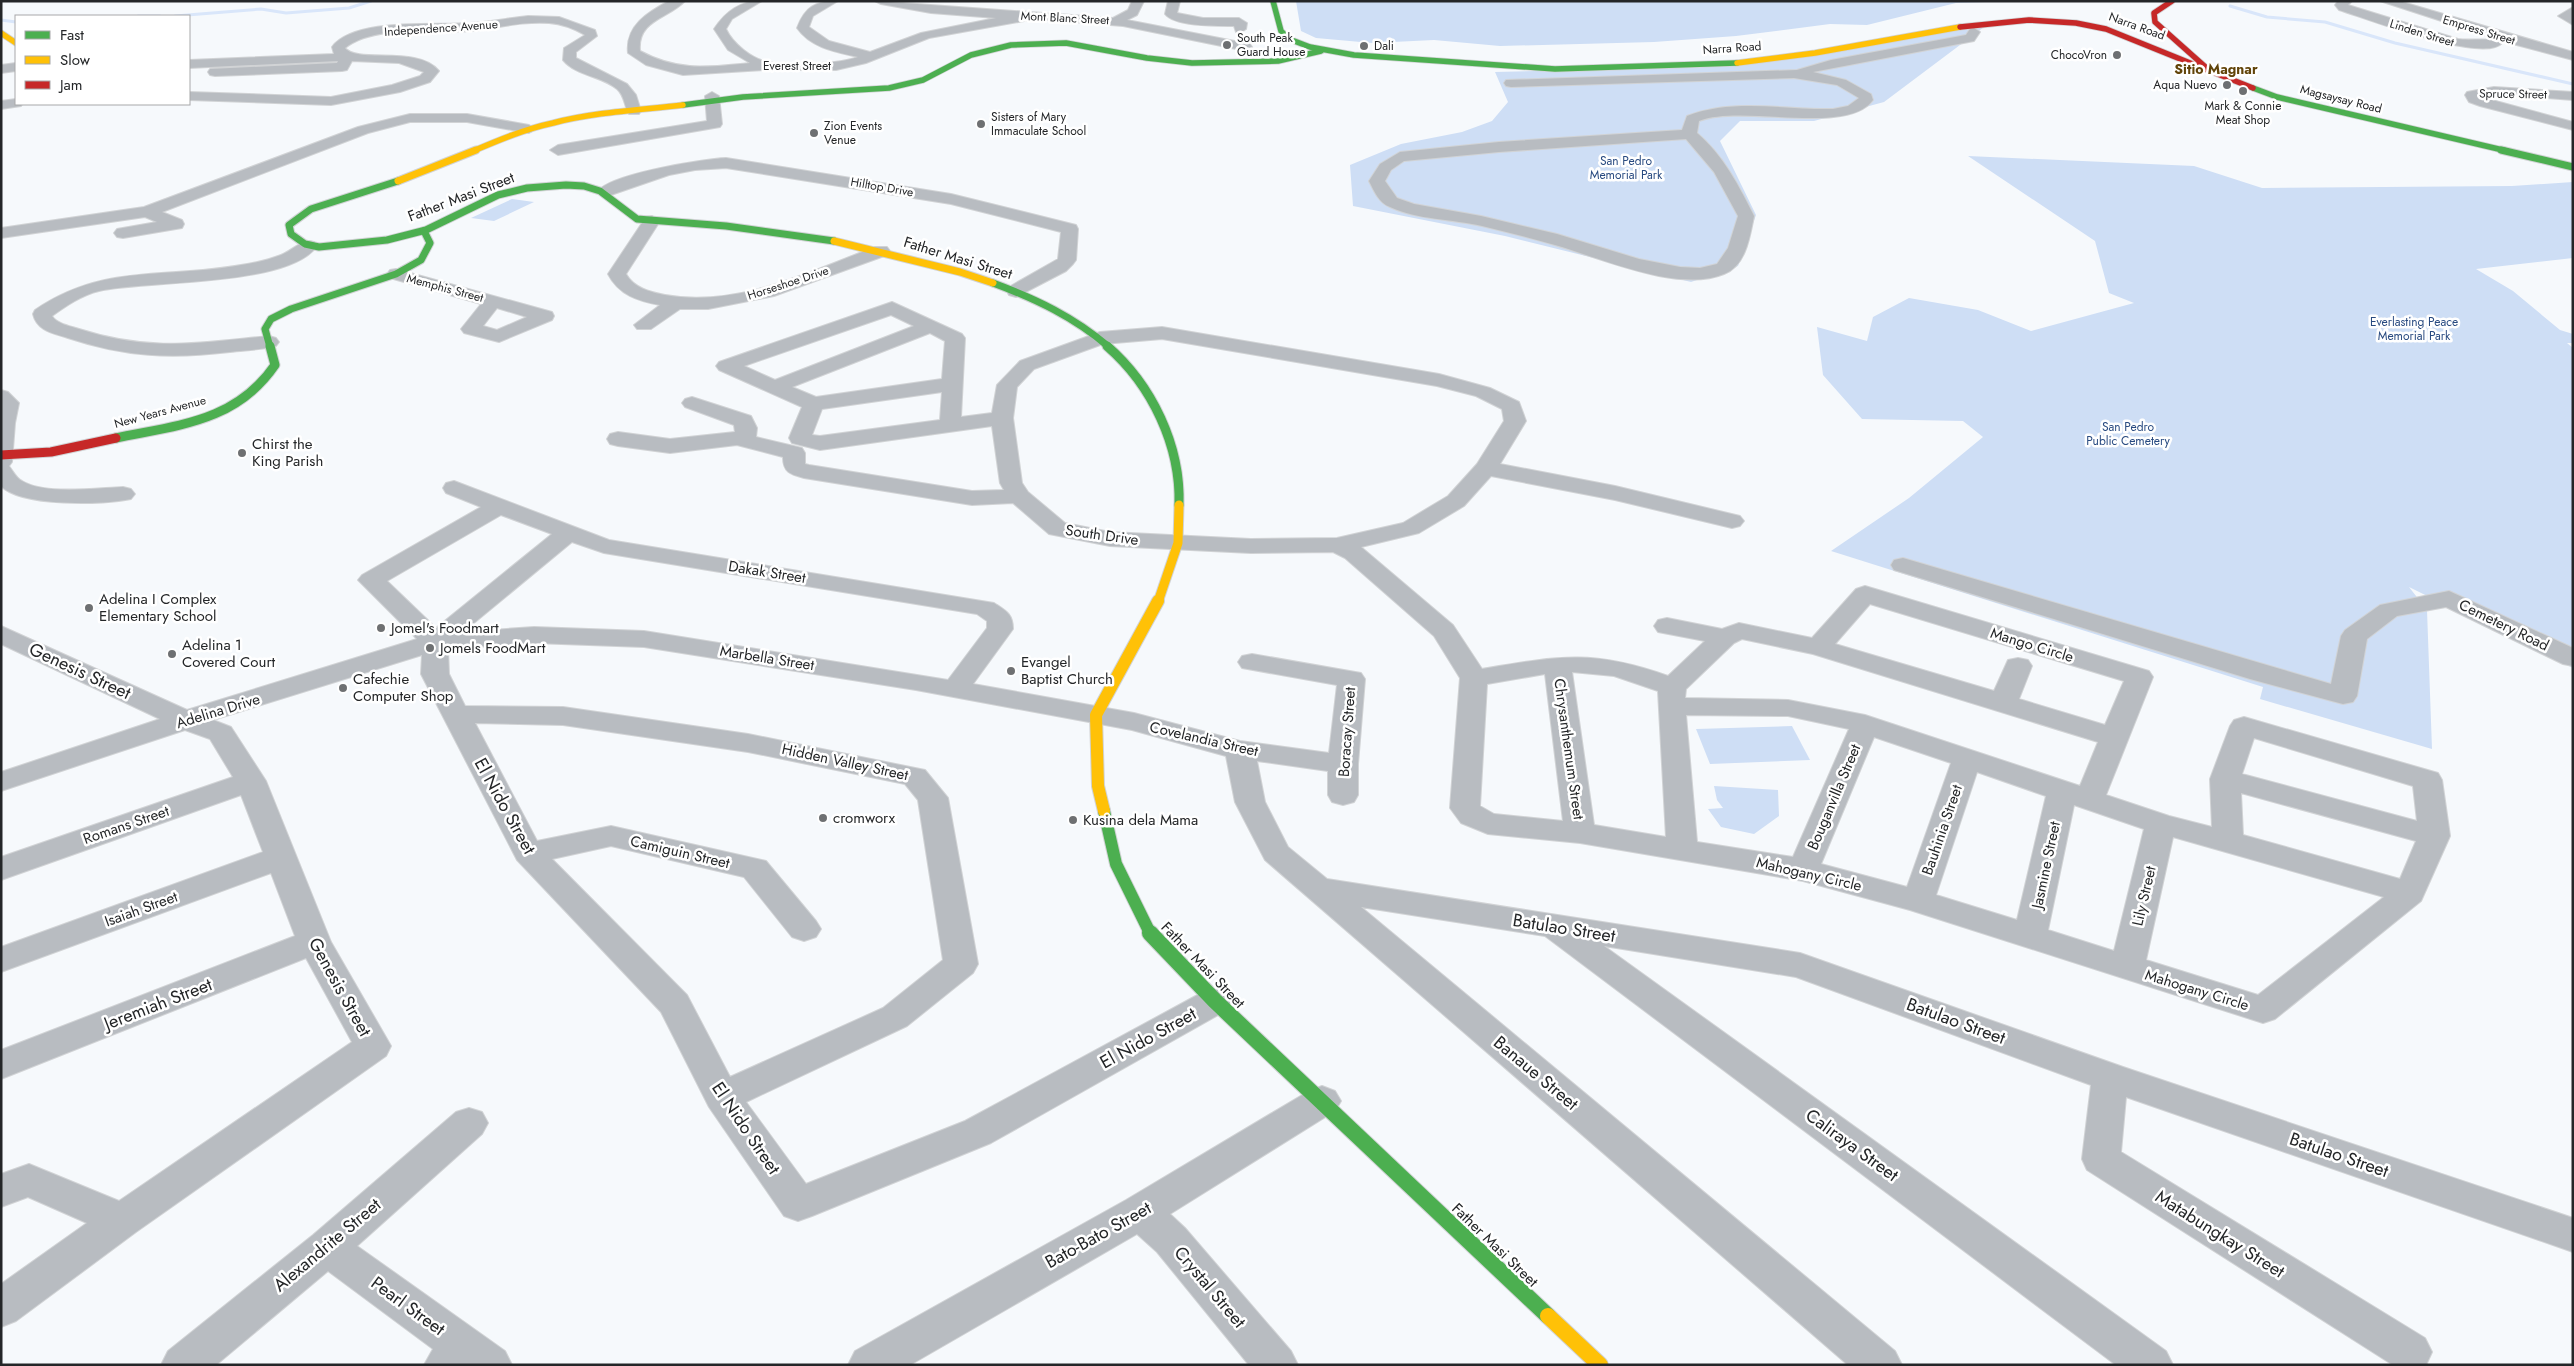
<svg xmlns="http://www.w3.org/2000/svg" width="2574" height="1366" font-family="Jost,sans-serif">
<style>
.green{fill:#cedef5}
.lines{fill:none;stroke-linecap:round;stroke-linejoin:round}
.stream{stroke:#d9e6fa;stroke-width:3}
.street-casing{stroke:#d1d3d5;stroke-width:2}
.fast-far4-casing{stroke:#d1d3d5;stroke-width:7}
.fast-far3-casing{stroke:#d1d3d5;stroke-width:9}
.fast-far2-casing{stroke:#d1d3d5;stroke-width:11}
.fast-far1-casing{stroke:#d1d3d5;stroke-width:14}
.fast-casing{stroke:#d1d3d5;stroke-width:18}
.slow-far4-casing{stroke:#d1d3d5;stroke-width:7}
.slow-far3-casing{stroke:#d1d3d5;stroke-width:9}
.slow-far2-casing{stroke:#d1d3d5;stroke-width:11}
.slow-far1-casing{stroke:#d1d3d5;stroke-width:14}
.slow-casing{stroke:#d1d3d5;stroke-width:18}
.jam-far1-casing{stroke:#d1d3d5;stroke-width:7}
.jam-casing{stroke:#d1d3d5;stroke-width:11}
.street{fill:#b8bcc1;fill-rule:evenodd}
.fast-far4{stroke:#4caf50;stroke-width:5.5}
.fast-far3{stroke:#4caf50;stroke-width:7}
.fast-far2{stroke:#4caf50;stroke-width:9}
.fast-far1{stroke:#4caf50;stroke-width:12}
.fast{stroke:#4caf50;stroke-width:16}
.slow-far4{stroke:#ffc107;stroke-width:5.5}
.slow-far3{stroke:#ffc107;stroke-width:7}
.slow-far2{stroke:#ffc107;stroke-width:9}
.slow-far1{stroke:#ffc107;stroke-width:12}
.slow{stroke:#ffc107;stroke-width:16}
.jam-far1{stroke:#c62828;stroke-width:5.5}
.jam{stroke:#c62828;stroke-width:9}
.poi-dot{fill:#6e7072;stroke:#fff;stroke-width:2}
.labels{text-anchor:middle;stroke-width:5;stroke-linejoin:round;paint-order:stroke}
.far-street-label{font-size:12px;fill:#242628;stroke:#fff}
.far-poi-label{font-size:12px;fill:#242628;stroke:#fff;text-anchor:start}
.far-park-label{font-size:12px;fill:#284a80;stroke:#fff}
.far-neighbourhood-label{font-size:14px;font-weight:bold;fill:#614409;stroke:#fff}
.street-label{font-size:15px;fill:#242628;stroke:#fff}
.poi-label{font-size:15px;fill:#242628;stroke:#fff;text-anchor:start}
.near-street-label{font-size:18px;fill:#242628;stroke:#fff}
</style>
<rect width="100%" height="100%" fill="#f6f9fc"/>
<g class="green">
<polygon points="1296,1 1985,1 1986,2 1956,3 1867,25 1830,24 1736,36 1654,42 1500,46 1434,40 1372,43 1316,38 1301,31"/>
<polygon points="1988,24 1884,102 1814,121 1740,121 1720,141 1756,215 1738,266 1691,282 1505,236 1353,206 1350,165 1401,144 1462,132 1492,121 1508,102 1495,72 1707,67"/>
<polygon points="1968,156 2194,166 2262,188 2512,186 2573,182 2573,258 2476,269 2513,291 2560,330 2573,334 2573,343 2567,343 2573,348 2573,668 2409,587 2427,610 2432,749 2260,699 2263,687 1831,551 1909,498 1983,437 1963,421 1862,419 1823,375 1817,327 1867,341 1873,317 1909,298 1978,310 2031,331 2134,303 2109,293 2095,241"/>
<polygon points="512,199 534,202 494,221 471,218"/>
<polygon points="1792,726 1810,760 1710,764 1696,729"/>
<polygon points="1714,786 1778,790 1779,816 1754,834 1721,827 1708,809 1723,808 1717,800"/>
</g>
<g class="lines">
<g class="stream">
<polyline points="2230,6 2267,17 2325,22 2395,43 2573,84"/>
<polyline points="138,16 160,16"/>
<polyline points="175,16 261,9 286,13 349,8 371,1"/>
<polyline points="1,20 16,22"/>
</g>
<defs>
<g id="street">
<path d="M669 1H685C668 19 637 20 640 51 679 72 708 67 750 63L728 50 714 29C726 11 740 1 762 1L732 19 726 29C733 44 752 59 768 62 788 66 840 64 858 57 836 52 811 48 797 28 805 7 815 1 838 1L813 16 809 27 829 41 870 52 921 33 996 18 931 13 881 4 875 1 1113 18 1128 10 1132 1H1144L1137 15 1127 20 1250 44 1252 47 1246 51 1123 26 1035 19 929 38 866 63 836 70H766L683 75 646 65 628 53C625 26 648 12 669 1Z"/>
<path d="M1168 1H1180L1177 13 1203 18H1239L1247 23 1246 29 1240 33 1236 32 1234 26C1218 26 1175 27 1165 14Z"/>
<path d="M2338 1H2352L2348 5 2458 39C2468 41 2497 37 2502 43 2484 64 2365 18 2339 10L2335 5Z"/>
<polygon points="2380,1 2399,1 2573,52 2573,60 2509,43"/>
<polygon points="2573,7 2573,25 2558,16"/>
<path d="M528 16 559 17 595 30 597 36 576 52V58L627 84 636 95 641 111 639 114H629C624 106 625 96 617 89 602 76 576 76 563 60L564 48 585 35C573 28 562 24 549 23 523 21 498 28 472 31 434 34 376 24 345 48 358 64 418 45 439 71L430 82 400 92 331 105 189 100V92L331 97 392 85 420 76 424 72 399 63 352 61 347 70 342 71 215 76 210 75 208 72 210 69 337 63 338 61 189 68V60L334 54 332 47C355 17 435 26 470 23 490 22 509 18 528 16Z"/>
<path d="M1974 28 1980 32 1974 41 1813 72 1846 80 1871 94 1873 100C1847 136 1742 104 1699 121L1697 133C1723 155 1739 186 1754 216 1750 236 1746 266 1724 274 1678 293 1601 258 1555 245 1531 238 1507 232 1482 226 1452 219 1418 220 1390 207 1379 203 1374 191 1369 181L1380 164 1400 152 1499 142 1682 130 1687 116C1733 98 1784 110 1833 109L1848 106 1859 98 1837 85 1794 78 1511 87 1506 86 1504 83 1506 80 1797 70 1831 60 1966 35 1970 29ZM1686 139 1714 172 1738 216 1728 248 1717 264 1700 268 1680 267 1639 259 1557 234 1481 216 1414 204 1397 198 1385 181 1391 170 1404 161 1499 152Z"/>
<polygon points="16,63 16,71 1,73 1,65"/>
<polygon points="2494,87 2573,92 2573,100 2508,95 2481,97 2573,122 2573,130 2480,106 2469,102 2465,95 2467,92"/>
<polygon points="712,92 719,96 722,124 720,127 558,155 550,150 558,145 707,121 705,96"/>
<polygon points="16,99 16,104 22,104 21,106 1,109 1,101"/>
<polygon points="410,114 467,114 529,125 536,129 529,133 467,122 410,122 368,133 162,212 182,220 184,224 182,228 123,238 117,237 114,233 117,229 157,222 145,217 1,238 1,228 144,207 358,127"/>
<path d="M726 158 951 194 1076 225 1078 229 1076 260 1073 264 1066 271 1016 297 1009 295 1007 291 1009 287 1058 259 1061 232 951 204 726 168 695 170 669 175 605 197 597 192C609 174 703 159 726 158Z"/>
<path d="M652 216 660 221 626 274C634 288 650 292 665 295 737 308 809 272 875 247H887L890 251 887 255 774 296 708 309H680L651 329H637L634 325 660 305C638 301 619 295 608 274L646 217Z"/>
<path d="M308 241 314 242 317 246C289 287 147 280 99 291 82 295 66 306 52 316 57 324 70 326 79 329 150 352 197 343 269 336L276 338 279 342 276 346C261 350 245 350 230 352 171 359 125 357 68 338 53 333 37 331 33 314L35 310C104 263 165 279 241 265 254 263 268 260 281 255 291 251 298 243 308 241Z"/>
<path d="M396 269 552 312 554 316 552 320 499 342 464 333 461 329 481 304 390 278 387 274 390 270ZM497 308 527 317 497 330 483 326Z"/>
<path d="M892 302 962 334 965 338 961 417 992 413 997 385 1020 361 1100 332 1162 327 1439 374 1490 388 1519 402 1526 421 1500 464 1615 486 1740 516 1744 521 1740 526 1732 528 1615 500 1491 476 1464 506 1419 533 1361 547 1453 625 1482 669C1558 656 1593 649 1668 676L1705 641 1658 632 1654 626 1658 620 1667 618 1722 629 1739 623 1812 638 1856 589 1865 586 2149 671 2153 677 2106 795 2169 816 2212 827 2210 779 2230 726 2234 720 2244 717 2438 773 2442 780 2450 836 2421 901 2275 1019 2263 1023 1910 910 1803 881 1580 843 1488 834 1461 823 1450 808 1460 678 1434 636 1345 558 1333 552 1251 553 1110 546 1049 534 1013 503 972 505 804 478C790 474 783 472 783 457L737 445 670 453 618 446 610 444 607 439 610 434 618 432 670 439 735 432 734 425 685 407 682 403 685 399 692 397 751 416 757 428 756 437 802 448 805 453V464L809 465 972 491 1004 490 1000 483 992 426 820 450 792 443 789 438 802 407 719 370 716 366 719 362ZM891 315 914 326 775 380 744 366ZM930 333 945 341 942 379 816 397 792 387ZM1162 339 1437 386 1476 396 1502 409 1504 421 1477 464 1448 496 1403 523 1337 538 1251 539 1110 532 1065 523 1028 492 1022 483 1013 418 1017 387 1034 369 1103 344ZM942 392 940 420 820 436 812 435 822 409ZM1870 604 2124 681 2105 725 2019 699 2032 666 2028 660 2018 658 2008 660 1994 691 1835 644ZM1742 639 1813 654 2098 742 2080 786 1865 715 1788 700 1685 698 1686 689 1734 643ZM1572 672 1614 676 1658 691 1666 837 1594 825ZM1545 674 1563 821 1494 814 1480 806 1487 684ZM1686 715 1788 716 1849 729 1793 857 1697 842ZM1874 737 1951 763 1907 887 1821 864ZM2254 738 2413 786 2417 821 2242 774ZM1977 772 2046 796 2017 920 1936 895ZM2241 793 2416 841 2400 879 2243 835ZM2074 805 2144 829 2114 951 2048 930ZM2173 837 2384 897 2258 995 2146 960Z"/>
<path d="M1 390 8 392 19 403 15 423 12 462 9 466C13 471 16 478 22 481 45 495 96 488 123 487L131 489 135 494 131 499C105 505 21 507 1 486Z"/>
<path d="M454 481 609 540 994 603C1006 611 1013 614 1013 629L973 684 1134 713 1240 741 1329 753 1337 685 1242 668 1238 662 1242 656 1252 654 1361 673 1365 679 1358 764V795L1354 802 1343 805 1332 802 1328 795V771L1257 761 1265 802 1288 847 1327 879 1800 953 2123 1067 2573 1218V1252L2126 1097 2121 1152 2425 1338 2432 1352 2426 1365H2393L2087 1170 2082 1159 2091 1085 1796 977 1604 946 2166 1351 2173 1365H2116L1545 936 1361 907 1895 1351 1902 1365H1848L1265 860 1235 802 1226 756 1132 730 916 690 644 647 534 643 448 649 449 674 465 706 563 707 748 734 925 770 948 798 978 964 973 973 907 1026 746 1102 806 1184 965 1121 1203 992 1215 988 1227 992 1232 1001 1227 1010 991 1143 812 1216 798 1221 784 1216 709 1107 661 1012 517 860 421 674 422 655 213 720 231 727 266 781 331 942 391 1046 386 1056 136 1232 16 1321 1 1327V1284L87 1223 28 1197 1 1207V1174L29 1164 119 1201 352 1042 306 958 1 1079V1050L295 936 271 873 1 972V947L263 852 241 795 1 880V857L233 777 210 739 185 730 1 791V772L160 719 1 644V626L187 710 417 639 358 580 362 575 481 507 446 493 443 488 446 483ZM501 515 552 534 436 628 387 581ZM572 542 604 553 977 614 987 621V628L948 680 644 631 534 627 463 632ZM475 723 563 725 748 752 905 784 918 800 943 960 883 1008 730 1077 687 995 552 859 611 846 744 877 792 937 804 941 816 937 821 929 816 921 766 861 611 826 537 841Z"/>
<polygon points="1903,558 2331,684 2341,636 2345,630 2380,605 2449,591 2573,648 2573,666 2563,664 2446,607 2397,616 2367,639 2357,696 2353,702 2343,704 2250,679 1894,570 1891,565 1894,560"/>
<polygon points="1322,1086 1335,1091 1341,1101 1335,1111 1170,1214 1185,1228 1291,1351 1298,1365 1249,1365 1157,1252 1137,1234 910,1365 848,1365 855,1351 1126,1200 1309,1091"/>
<polygon points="469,1108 482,1112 488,1123 482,1134 357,1246 505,1351 512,1365 424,1365 433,1349 328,1271 216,1365 161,1365 168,1351 313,1235 456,1112"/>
</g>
<g id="fast-far4">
<polyline points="1273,1 1281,31 1289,39 1310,47 1354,55 1555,69 1737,63"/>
<polyline points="2253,88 2277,97 2507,151"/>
<polyline points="683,105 743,97 889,88 923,80 971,55 1011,45 1066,43 1147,58 1192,63 1278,61 1321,51"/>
</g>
<g id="fast-far3">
<polyline points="2501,150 2573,167"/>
<polyline points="398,181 311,209 289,225 291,234 305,244 319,247 387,240 426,230 498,195 527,188 566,185 584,186 600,191 637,219 726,226 834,241"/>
<path d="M993 283C1036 299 1074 317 1109 347"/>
<polyline points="270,347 265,329 271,319 291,309 396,274 421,260 430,243 424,231"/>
</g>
<g id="fast-far2">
<path d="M1107 346C1152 385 1181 446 1179 505"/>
<path d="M116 438C178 425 236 422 275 365L270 346"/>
</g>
<polyline id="fast-far1" points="1104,811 1116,864 1151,935"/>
<polyline id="fast" points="1150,933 1215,1001 1548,1316"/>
<g id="slow-far4">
<polyline points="1,33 16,43"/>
<polyline points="1737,63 1815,53 1960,27"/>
<path d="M473 151C499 140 525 129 553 123 595 112 640 110 683 105"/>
</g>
<g id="slow-far3">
<polyline points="398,181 476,150"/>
<polyline points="834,241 960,272 993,283"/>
</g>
<polyline id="slow-far2" points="1158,602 1178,543 1179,505"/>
<polyline id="slow-far1" points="1104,811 1098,786 1096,715 1158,601"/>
<polyline id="slow" points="1548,1316 1600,1365"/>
<g id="jam-far1">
<polyline points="2172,1 2154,13 2155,22 2210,71 2253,88"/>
<polyline points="1960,27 2029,20 2076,23 2106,29 2210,71"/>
</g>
<polyline id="jam" points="1,455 51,452 116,438"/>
</defs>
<use href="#street" class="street-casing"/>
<use href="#fast-far4" class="fast-far4-casing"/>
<use href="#fast-far3" class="fast-far3-casing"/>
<use href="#fast-far2" class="fast-far2-casing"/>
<use href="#fast-far1" class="fast-far1-casing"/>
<use href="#fast" class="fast-casing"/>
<use href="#slow-far4" class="slow-far4-casing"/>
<use href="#slow-far3" class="slow-far3-casing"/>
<use href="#slow-far2" class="slow-far2-casing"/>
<use href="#slow-far1" class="slow-far1-casing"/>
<use href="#slow" class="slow-casing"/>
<use href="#jam-far1" class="jam-far1-casing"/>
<use href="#jam" class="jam-casing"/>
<use href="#street" class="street"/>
<use href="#fast-far4" class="fast-far4"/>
<use href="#fast-far3" class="fast-far3"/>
<use href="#fast-far2" class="fast-far2"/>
<use href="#fast-far1" class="fast-far1"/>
<use href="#fast" class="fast"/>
<use href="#slow-far4" class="slow-far4"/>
<use href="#slow-far3" class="slow-far3"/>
<use href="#slow-far2" class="slow-far2"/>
<use href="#slow-far1" class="slow-far1"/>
<use href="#slow" class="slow"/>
<use href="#jam-far1" class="jam-far1"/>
<use href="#jam" class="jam"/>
</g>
<g class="poi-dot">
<circle cx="1227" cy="45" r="5"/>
<circle cx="1364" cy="46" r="5"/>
<circle cx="2117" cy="55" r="5"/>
<circle cx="2227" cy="85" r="5"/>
<circle cx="2243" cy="91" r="5"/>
<circle cx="981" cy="124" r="5"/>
<circle cx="814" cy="133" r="5"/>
<circle cx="242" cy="453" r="5"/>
<circle cx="89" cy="608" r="5"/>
<circle cx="381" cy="628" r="5"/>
<circle cx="430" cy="648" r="5"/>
<circle cx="172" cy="654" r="5"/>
<circle cx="1011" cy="671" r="5"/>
<circle cx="343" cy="688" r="5"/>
<circle cx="823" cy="818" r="5"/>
<circle cx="1073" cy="820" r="5"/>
</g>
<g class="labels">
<g class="far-street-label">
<text transform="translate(1065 18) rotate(3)" y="4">Mont Blanc Street</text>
<text transform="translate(2137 26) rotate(20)" y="4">Narra Road</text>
<text transform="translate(441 28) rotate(-4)" y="4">Independence Avenue</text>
<text transform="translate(2479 30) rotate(17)" y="4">Empress Street</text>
<text transform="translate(2422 33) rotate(17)" y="4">Linden Street</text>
<text transform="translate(1732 48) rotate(-4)" y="4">Narra Road</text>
<text x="797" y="70">Everest Street</text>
<text transform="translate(2513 94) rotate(1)" y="4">Spruce Street</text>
<text transform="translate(2341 99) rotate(14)" y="4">Magsaysay Road</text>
<text transform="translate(882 187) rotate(10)" y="4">Hilltop Drive</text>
<text transform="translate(788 283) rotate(-18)" y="4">Horseshoe Drive</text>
<text transform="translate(445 288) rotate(15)" y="4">Memphis Street</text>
<text transform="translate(160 412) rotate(-15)" y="4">New Years Avenue</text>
</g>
<g class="far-poi-label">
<text x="1237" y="42">South Peak<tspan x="1237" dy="14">Guard House</tspan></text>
<text x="1374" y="50">Dali</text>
<text x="2107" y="59" text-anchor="end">ChocoVron</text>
<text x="2217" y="89" text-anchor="end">Aqua Nuevo</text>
<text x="2243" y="110" text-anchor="middle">Mark &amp; Connie<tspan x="2243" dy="14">Meat Shop</tspan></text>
<text x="991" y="121">Sisters of Mary<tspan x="991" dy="14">Immaculate School</tspan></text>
<text x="824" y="130">Zion Events<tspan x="824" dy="14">Venue</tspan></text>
</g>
<g class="far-park-label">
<text x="1626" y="165">San Pedro<tspan x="1626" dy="14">Memorial Park</tspan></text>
<text x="2414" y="326">Everlasting Peace<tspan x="2414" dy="14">Memorial Park</tspan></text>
<text x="2128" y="431">San Pedro<tspan x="2128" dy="14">Public Cemetery</tspan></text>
</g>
<g class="far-neighbourhood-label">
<text x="2216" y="74">Sitio Magnar</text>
</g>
<g class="street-label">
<text transform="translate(461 197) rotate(-21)" y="5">Father Masi Street</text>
<text transform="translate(958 258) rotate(17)" y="5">Father Masi Street</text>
<text transform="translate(1102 535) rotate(8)" y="5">South Drive</text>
<text transform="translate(767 572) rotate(9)" y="5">Dakak Street</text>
<text transform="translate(2504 625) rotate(26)" y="5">Cemetery Road</text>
<text transform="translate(2032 645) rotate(17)" y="5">Mango Circle</text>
<text transform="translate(767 658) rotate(9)" y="5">Marbella Street</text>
<text transform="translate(218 711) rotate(-17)" y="5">Adelina Drive</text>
<text transform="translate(1347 732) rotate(-86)" y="5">Boracay Street</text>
<text transform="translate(1204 739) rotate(13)" y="5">Covelandia Street</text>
<text transform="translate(1569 749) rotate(82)" y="5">Chrysanthemum Street</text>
<text transform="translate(845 762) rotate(12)" y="5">Hidden Valley Street</text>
<text transform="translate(1834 797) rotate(-67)" y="5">Bouganvilla Street</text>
<text transform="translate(126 825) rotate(-19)" y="5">Romans Street</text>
<text transform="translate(1942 830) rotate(-71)" y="5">Bauhinia Street</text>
<text transform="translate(680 852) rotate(13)" y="5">Camiguin Street</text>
<text transform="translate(2046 865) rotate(-78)" y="5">Jasmine Street</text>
<text transform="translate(1809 874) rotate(13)" y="5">Mahogany Circle</text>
<text transform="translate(2144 896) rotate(-77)" y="5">Lily Street</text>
<text transform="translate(141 909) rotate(-20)" y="5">Isaiah Street</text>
<text transform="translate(1203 965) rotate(46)" y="5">Father Masi Street</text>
<text transform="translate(2197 990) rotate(17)" y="5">Mahogany Circle</text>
<text transform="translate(1495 1245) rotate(44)" y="5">Father Masi Street</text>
</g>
<g class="poi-label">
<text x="252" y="449">Chirst the<tspan x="252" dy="17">King Parish</tspan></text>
<text x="99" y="604">Adelina I Complex<tspan x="99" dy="17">Elementary School</tspan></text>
<text x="391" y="633">Jomel's Foodmart</text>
<text x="182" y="650">Adelina 1<tspan x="182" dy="17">Covered Court</tspan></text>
<text x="440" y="653">Jomels FoodMart</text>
<text x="1021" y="667">Evangel<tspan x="1021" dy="17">Baptist Church</tspan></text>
<text x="353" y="684">Cafechie<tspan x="353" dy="17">Computer Shop</tspan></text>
<text x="833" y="823">cromworx</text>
<text x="1083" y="825">Kusina dela Mama</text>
</g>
<g class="near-street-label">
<text transform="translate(80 671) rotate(25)" y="6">Genesis Street</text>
<text transform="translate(505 806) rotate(61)" y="6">El Nido Street</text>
<text transform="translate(1564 928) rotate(9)" y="6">Batulao Street</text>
<text transform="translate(340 987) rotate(61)" y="6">Genesis Street</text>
<text transform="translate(158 1004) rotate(-21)" y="6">Jeremiah Street</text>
<text transform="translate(1956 1021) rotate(20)" y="6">Batulao Street</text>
<text transform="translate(1148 1038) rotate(-29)" y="6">El Nido Street</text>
<text transform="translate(1536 1073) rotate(40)" y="6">Banaue Street</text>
<text transform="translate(746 1128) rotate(56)" y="6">El Nido Street</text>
<text transform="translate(1852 1145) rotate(36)" y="6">Caliraya Street</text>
<text transform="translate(2339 1155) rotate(19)" y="6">Batulao Street</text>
<text transform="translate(2220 1234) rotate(32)" y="6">Matabungkay Street</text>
<text transform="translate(1098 1235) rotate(-29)" y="6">Bato-Bato Street</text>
<text transform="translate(327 1245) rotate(-40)" y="6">Alexandrite Street</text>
<text transform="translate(1210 1287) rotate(50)" y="6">Crystal Street</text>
<text transform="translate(408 1306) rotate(36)" y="6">Pearl Street</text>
</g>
</g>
<rect width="2574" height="1366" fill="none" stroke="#242628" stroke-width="5"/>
<rect x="15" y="15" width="175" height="90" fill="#ffffff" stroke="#a7a8a9"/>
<rect x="25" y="31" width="25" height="8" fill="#4caf50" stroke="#a7a8a9"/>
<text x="60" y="40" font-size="15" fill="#242628">Fast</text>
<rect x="25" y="56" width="25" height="8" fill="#ffc107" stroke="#a7a8a9"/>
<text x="60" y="65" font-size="15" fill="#242628">Slow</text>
<rect x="25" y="81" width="25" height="8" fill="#c62828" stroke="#a7a8a9"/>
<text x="60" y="90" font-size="15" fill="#242628">Jam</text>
</svg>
